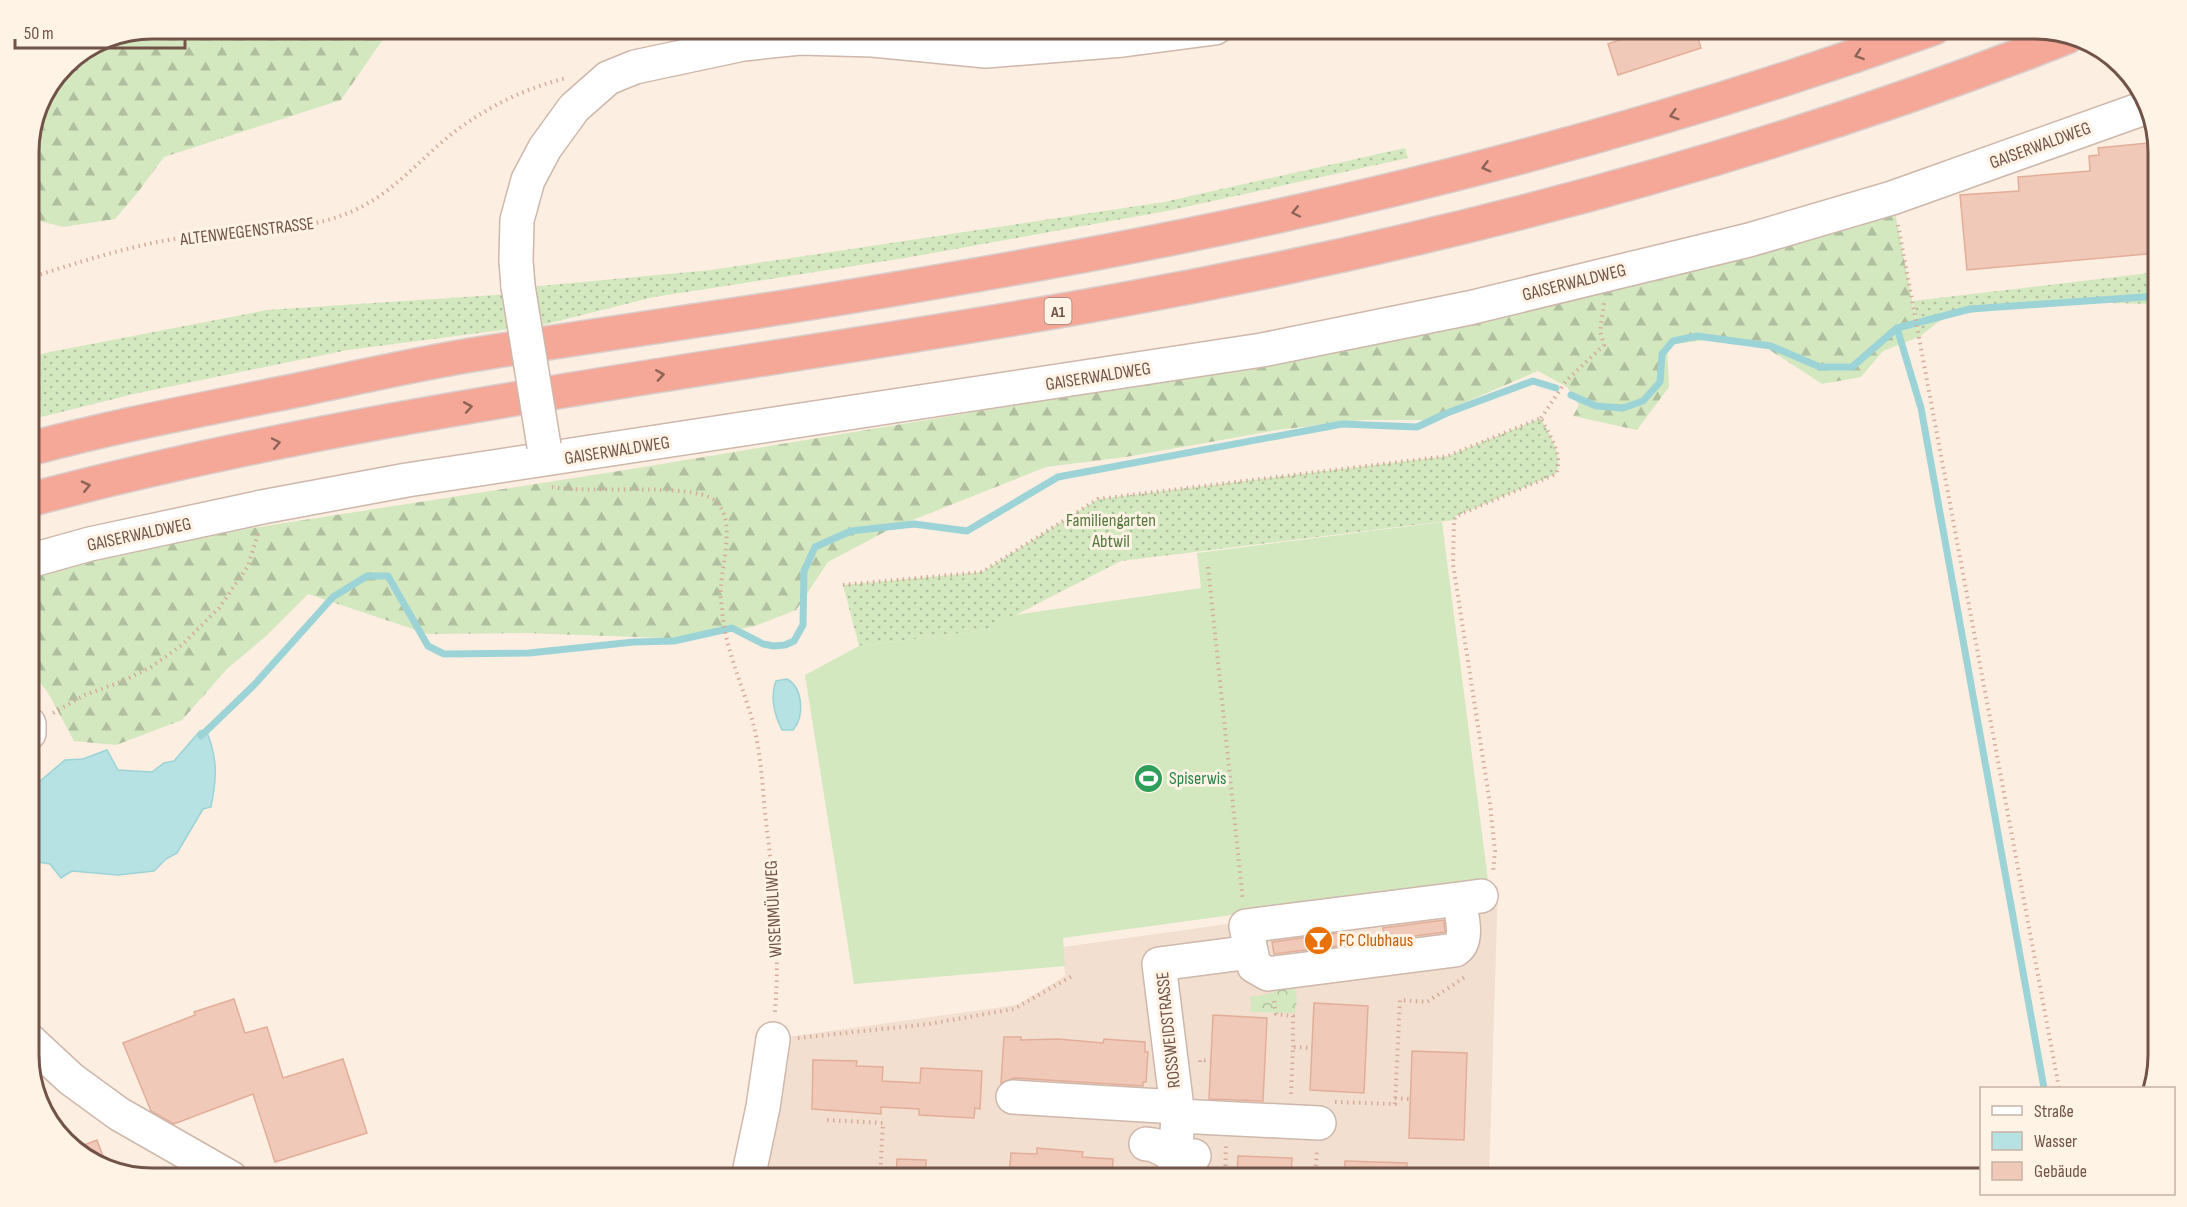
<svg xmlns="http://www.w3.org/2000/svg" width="2187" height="1207" font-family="'Sofia Sans Condensed',sans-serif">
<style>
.residential{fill:#f3dfcf}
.grass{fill:url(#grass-dots)}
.forest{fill:url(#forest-firs)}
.park{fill:url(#park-crowns)}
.pitch{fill:#d4e8c0}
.water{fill:#b6e2e4;stroke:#9cd3d6;stroke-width:1.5}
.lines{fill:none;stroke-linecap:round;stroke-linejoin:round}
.stream{stroke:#9cd3d6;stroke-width:7}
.building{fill:#f0c9b9;stroke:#e3ae99;stroke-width:1.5}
.minor-casing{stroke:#ceb7ab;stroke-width:36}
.highway-casing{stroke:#d8cfcc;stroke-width:36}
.path{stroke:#d5ac9c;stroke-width:4;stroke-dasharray:1.5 4.5;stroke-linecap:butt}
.minor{stroke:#fff;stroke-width:33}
.highway{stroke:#f5a798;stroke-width:33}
.minor-bridge-casing{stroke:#ceb7ab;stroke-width:36;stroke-linecap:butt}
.minor-bridge{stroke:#fff;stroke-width:33}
.oneway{stroke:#8c6458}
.labels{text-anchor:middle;stroke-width:6;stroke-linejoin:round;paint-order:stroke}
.shield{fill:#fff3e6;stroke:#9c8377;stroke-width:1.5}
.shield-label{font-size:16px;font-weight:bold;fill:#725348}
.street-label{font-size:18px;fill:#725348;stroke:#fff3e6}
.park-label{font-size:18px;fill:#567841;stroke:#fff3e6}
.leisure-label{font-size:18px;fill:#27864d;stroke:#fff3e6;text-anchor:start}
.food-label{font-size:18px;fill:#c56008;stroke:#fff3e6;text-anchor:start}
.rim{fill:none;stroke:#725348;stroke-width:3}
</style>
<defs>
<pattern id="grass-dots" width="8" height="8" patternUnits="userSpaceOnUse" patternTransform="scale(1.5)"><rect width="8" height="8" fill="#d4e8c0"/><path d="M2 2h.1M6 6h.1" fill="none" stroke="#b0bf9e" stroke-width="1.8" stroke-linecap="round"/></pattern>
<pattern id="forest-firs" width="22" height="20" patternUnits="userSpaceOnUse" patternTransform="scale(1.5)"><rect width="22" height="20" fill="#d4e8c0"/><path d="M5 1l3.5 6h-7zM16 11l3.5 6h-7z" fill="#b0bf9e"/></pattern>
<pattern id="park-crowns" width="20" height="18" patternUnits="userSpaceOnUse" patternTransform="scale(1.5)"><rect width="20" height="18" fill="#d4e8c0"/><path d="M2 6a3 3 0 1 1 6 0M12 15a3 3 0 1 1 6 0" fill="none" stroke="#b0bf9e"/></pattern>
</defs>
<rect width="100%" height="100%" fill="#fceee1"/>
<polygon class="residential" points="1498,886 1489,1178 738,1178 773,1039 1017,1005 1065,976 1063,947"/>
<g class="grass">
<polygon points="1405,148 1408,158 1167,211 905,258 654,297 542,325 348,350 138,393 29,420 29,357 50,352 267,310 525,293 529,287 711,270 1164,202"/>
<polygon points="2158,272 2158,304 2060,302 1946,316 1919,337 1913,301"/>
<path d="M1541 418C1549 435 1564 455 1556 474L1456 516 1454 520 1121 561 986 630 859 646 843 585 982 572 1098 499 1448 456Z"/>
</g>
<g class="forest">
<polygon points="152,28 390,28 390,29 341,100 164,157 138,192 115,219 63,227 29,218 29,144 38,104 65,64 105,38"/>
<polygon points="1894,207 1919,337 1883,351 1861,377 1822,384 1759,343 1706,340 1667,345 1669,387 1637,430 1573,416 1579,405 1567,387 1538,371 1424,420 1362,420 1277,430 1126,457 1046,467 890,529 828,562 796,610 755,626 694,639 523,633 428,634 308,594 266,636 227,669 182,720 116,745 74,741 47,691 29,671 29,577 66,566 201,536 638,468 1082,394 1445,325"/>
</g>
<polygon class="park" points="1295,988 1297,1000 1295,1013 1251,1012 1250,997 1273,993 1275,990"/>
<polygon class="pitch" points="1442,522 1488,880 1063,938 1065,966 854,984 805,675 859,646 986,630 1014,615 1201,588 1197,553"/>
<g class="water">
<path d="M787 679C803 688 805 716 793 730H782C774 714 770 697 776 681Z"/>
<path d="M206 730C218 759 217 777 211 807L203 809 177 853 166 859 154 871 118 875 72 871 61 878 50 864 32 861 29 857V785L30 779 40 781 65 760 83 759 107 750 118 770 152 772 164 763 174 761 200 731Z"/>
</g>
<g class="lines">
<g class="stream">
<polyline points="1897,328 1921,408 2044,1088"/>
<polyline points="1571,395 1596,406 1623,408 1643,401 1660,382 1662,354 1673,341 1697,336 1771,346 1820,367 1852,367 1897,328 1970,309 2158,296"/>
<polyline points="201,736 255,684 333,597 367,576 388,576 428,646 444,654 529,653 634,642 674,641 732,628 763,644 774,646 785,645 794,641 803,625 804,571 815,547 851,531 914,524 967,531 1058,477 1342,424 1417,427 1447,413 1533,381 1556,388"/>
</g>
</g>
<g class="building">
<polygon points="1654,28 1695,28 1701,48 1618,75 1608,44"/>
<polygon points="2158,142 2158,253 1967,270 1960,195 2019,191 2018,177 2090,171 2089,156 2099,155 2098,148"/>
<polygon points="1444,920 1445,932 1385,940 1383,928"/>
<polygon points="1345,932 1346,945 1274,954 1272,942"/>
<polygon points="234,999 245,1033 267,1027 283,1078 343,1059 367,1133 275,1162 253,1094 174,1124 151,1111 123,1043 195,1015 194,1012"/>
<polygon points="1314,1003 1368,1006 1364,1093 1310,1090"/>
<polygon points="1213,1015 1267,1018 1263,1101 1209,1099"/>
<polygon points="1004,1037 1021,1037 1021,1040 1058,1039 1103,1043 1104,1039 1145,1042 1145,1052 1148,1052 1146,1082 1143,1082 1143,1086 1014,1078 1001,1083"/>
<polygon points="1412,1051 1467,1053 1464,1140 1409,1138"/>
<polygon points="813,1060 857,1061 856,1066 883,1067 882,1081 920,1083 921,1068 982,1071 980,1109 975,1108 974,1118 919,1115 919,1109 881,1107 881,1114 812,1109"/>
<polygon points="97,1140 107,1167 90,1162 76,1148"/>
<polygon points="1037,1148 1083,1152 1082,1157 1113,1159 1112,1178 1009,1178 1011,1153 1037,1154"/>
<polygon points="1238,1156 1292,1158 1291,1178 1237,1178"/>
<polygon points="897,1159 926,1160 925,1179 896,1179"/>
<polygon points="1345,1161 1407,1163 1407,1178 1344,1178"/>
</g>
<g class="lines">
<defs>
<g id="minor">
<polyline points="518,286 516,261 517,220 528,180 545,148 574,108 608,78 635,67 743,44 800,38 873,40 986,51 1123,40 1215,28"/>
<polyline points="29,561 90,544 262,507 407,480 1262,350 1469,308 1749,240 1892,198 2147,107"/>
<polyline points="29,724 29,733"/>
<path d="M1459 899C1461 914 1470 941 1455 950L1268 974 1254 966 1246 926 1459 899 1481 896"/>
<polyline points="29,1040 71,1079 119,1114 231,1178"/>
<polyline points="1013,1097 1177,1107"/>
<polyline points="1178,1116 1319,1123"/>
<polyline points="1146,1144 1154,1145 1176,1156 1194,1156"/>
<polyline points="748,1178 763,1107 773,1039"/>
<polyline points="1174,1178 1178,1116 1159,964 1251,952"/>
</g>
<g id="highway">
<path d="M29 449C111 427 194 411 278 394 342 381 406 366 471 355 571 339 671 325 772 309 875 293 978 275 1081 256 1371 202 1657 128 1934 28"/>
<path d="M29 500C385 405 753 367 1115 301 1439 242 1761 158 2067 37"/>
</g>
</defs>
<use href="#minor" class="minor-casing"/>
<use href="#highway" class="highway-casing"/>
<g class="path">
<polyline points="1898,225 2059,1088"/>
<path d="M29 278C86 260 141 242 201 235 253 228 308 233 357 209 394 192 421 158 453 133 485 108 527 87 567 78"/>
<polyline points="1541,418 1566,381 1604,345 1600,331 1604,303"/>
<path d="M552 487C588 494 690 482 714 500 737 518 722 562 721 587 720 594 721 602 722 609 725 655 749 696 757 741 762 767 763 795 766 822 774 885 780 948 775 1012"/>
<polyline points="1208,567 1243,901"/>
<path d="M843 585 982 572 1098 499 1448 456 1541 418C1549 435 1564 455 1556 474L1456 516 1454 520 1453 564 1490 804 1495 851 1493 873"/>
<polyline points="53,713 85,695 123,681 151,667 182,645 219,608 248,566 258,534"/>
<polyline points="1274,1001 1276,1014 1293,1016 1293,1047"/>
<polyline points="798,1038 929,1024 1014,1009 1074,975"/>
<polyline points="1200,1062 1200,1060 1211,1061"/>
<polyline points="1291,1094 1293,1047 1312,1048"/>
<polyline points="1395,1098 1410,1099"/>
<polyline points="1335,1102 1395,1104 1400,1000 1427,1002 1465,977"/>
<polyline points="827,1120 883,1123 880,1178"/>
<polyline points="141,1176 160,1170"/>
<polyline points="1225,1178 1226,1146"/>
<polyline points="1315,1178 1317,1149"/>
</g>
<use href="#minor" class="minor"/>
<use href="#highway" class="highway"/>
<defs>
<polyline id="minor-bridge" points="518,286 544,446"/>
</defs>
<use href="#minor-bridge" class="minor-bridge-casing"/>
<use href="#minor-bridge" class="minor-bridge"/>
</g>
<defs><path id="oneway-chevron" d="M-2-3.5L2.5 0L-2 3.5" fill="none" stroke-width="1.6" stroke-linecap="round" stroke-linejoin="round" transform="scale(1.5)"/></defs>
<g class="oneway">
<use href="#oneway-chevron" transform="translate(1859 55) rotate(161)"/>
<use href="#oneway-chevron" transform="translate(1674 115) rotate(164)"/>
<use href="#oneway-chevron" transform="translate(1486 167) rotate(165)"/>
<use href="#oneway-chevron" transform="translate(1296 212) rotate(168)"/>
<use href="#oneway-chevron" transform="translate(660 375) rotate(-9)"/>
<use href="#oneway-chevron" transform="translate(468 407) rotate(-10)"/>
<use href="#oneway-chevron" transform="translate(276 443) rotate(-12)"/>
<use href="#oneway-chevron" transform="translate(86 486) rotate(-13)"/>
</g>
<defs>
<symbol id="stadium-disc" viewBox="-11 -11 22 22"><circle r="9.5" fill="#2e9e5b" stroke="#fff3e6"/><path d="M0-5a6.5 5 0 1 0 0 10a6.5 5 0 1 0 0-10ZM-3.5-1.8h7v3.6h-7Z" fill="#fff"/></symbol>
<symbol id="bar-disc" viewBox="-11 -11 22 22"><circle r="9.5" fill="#e8710a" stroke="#fff3e6"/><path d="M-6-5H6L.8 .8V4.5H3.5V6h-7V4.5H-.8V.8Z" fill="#fff"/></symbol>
</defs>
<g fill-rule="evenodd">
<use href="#stadium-disc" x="1132" y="762" width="33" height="33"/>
<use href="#bar-disc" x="1302" y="924" width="33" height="33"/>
</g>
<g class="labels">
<rect class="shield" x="1044.5" y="298" width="27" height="26" rx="4.5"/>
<g class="shield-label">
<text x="1058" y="317">A1</text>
</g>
<g class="street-label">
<text transform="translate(2040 145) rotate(-20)" y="6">GAISERWALDWEG</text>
<text transform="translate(247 231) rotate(-7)" y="6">ALTENWEGENSTRASSE</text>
<text transform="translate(1574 282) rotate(-14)" y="6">GAISERWALDWEG</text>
<text transform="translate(1098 376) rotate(-9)" y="6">GAISERWALDWEG</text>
<text transform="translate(617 450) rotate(-9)" y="6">GAISERWALDWEG</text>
<text transform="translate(139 534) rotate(-12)" y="6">GAISERWALDWEG</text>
<text transform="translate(773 909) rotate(-93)" y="6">WISENMÜLIWEG</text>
<text transform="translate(1168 1030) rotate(-96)" y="6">ROSSWEIDSTRASSE</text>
</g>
<g class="park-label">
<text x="1111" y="526">Familiengarten<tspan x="1111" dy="21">Abtwil</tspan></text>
</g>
<g class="leisure-label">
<text x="1169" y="784">Spiserwis</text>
</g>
<g class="food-label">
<text x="1339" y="946">FC Clubhaus</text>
</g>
</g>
<path d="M0 0H2187V1207H0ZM152 39H2035A113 113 0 0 1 2148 152V1055A113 113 0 0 1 2035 1168H152A113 113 0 0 1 39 1055V152A113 113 0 0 1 152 39Z" fill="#fff3e6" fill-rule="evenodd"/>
<path class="rim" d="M152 39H2035A113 113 0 0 1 2148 152V1055A113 113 0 0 1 2035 1168H152A113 113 0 0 1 39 1055V152A113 113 0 0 1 152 39Z"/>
<rect x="1980" y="1087" width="195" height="108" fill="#fff3e6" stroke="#c7b3a7" stroke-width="1.5"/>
<rect x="1992" y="1106" width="30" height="9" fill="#ffffff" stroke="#c7b3a7" stroke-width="1.5"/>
<text x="2034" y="1117" font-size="18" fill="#725348">Straße</text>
<rect x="1992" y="1132" width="30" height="18" fill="#b6e2e4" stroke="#c7b3a7" stroke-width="1.5"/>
<text x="2034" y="1147" font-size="18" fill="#725348">Wasser</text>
<rect x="1992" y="1162" width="30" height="18" fill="#f0c9b9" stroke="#c7b3a7" stroke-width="1.5"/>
<text x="2034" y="1177" font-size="18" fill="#725348">Gebäude</text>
<path d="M15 39v9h170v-9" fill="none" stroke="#725348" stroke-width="3"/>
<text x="24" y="39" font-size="18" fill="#725348" stroke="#fff3e6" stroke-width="4.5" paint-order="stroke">50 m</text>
</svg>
